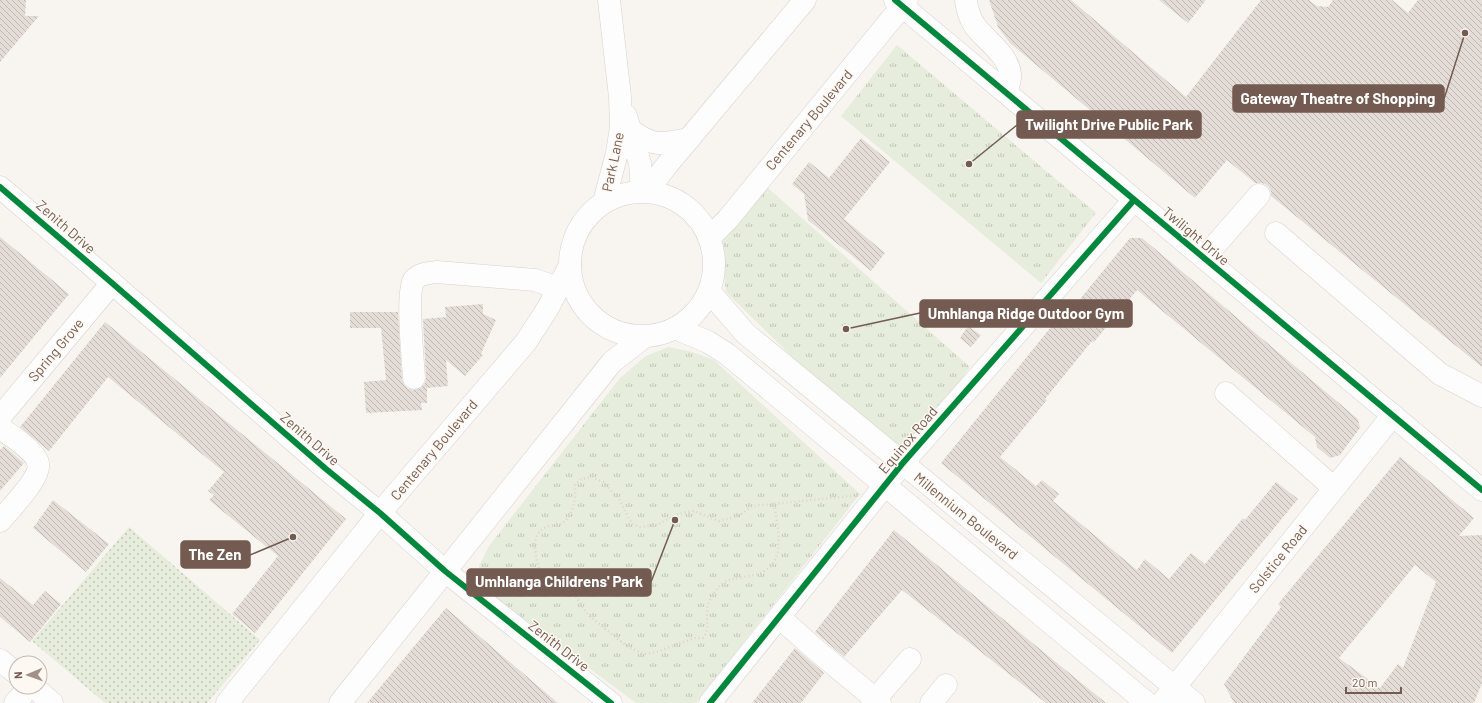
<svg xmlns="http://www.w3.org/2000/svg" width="1482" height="703" font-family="Barlow,sans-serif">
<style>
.grass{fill:url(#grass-dots)}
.park{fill:url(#park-tufts)}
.building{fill:url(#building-back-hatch);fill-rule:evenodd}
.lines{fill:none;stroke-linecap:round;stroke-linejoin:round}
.minor-casing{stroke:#d7d1cd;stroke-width:23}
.path{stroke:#dad4d0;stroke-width:2.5;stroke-dasharray:1 3;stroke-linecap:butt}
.minor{stroke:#fefdfd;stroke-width:22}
.cycleway-casing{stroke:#fdf8f2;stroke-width:8}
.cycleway{stroke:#00873e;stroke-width:6}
.labels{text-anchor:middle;stroke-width:3;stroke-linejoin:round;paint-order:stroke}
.street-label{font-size:14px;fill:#745b51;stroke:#fdf8f2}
.leader{fill:none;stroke:#745b51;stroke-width:1.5}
.callout-dot{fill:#745b51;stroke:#fdf8f2;stroke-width:1.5}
.callout{fill:#745b51;stroke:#745b51;stroke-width:1.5}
.callout-label{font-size:15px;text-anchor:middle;font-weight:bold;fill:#fff}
</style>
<defs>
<pattern id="grass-dots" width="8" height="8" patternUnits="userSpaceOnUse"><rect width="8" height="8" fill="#e6eddc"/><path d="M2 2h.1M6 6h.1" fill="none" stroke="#bfc3b5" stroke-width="1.8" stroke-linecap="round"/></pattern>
<pattern id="park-tufts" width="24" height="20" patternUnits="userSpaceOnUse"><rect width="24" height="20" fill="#e6eddc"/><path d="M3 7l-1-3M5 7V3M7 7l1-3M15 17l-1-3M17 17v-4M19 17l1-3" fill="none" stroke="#bfc3b5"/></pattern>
<pattern id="building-back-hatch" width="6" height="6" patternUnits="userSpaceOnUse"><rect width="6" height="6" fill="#e4ddd7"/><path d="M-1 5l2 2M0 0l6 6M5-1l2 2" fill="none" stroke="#bdb6b1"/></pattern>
</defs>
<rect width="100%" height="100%" fill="#f8f4f0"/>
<polygon class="grass" points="129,527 260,640 207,703 105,703 32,641"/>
<g class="park">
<polygon points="897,45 1096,213 1041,283 841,116"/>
<polygon points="768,188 970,367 902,464 726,292 720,245"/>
<polygon points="668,347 689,351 714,360 860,494 696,703 636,703 491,595 481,581 479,566 489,546 620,378 646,356"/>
</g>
<g class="building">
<polygon points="0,0 26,0 25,16 39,16 0,62"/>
<polygon points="989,0 1071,0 1186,97 1261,0 1309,0 1317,6 1328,7 1333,0 1392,0 1408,13 1418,0 1482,0 1482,367 1271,196 1271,191 1267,185 1262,183 1255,183 1227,160 1195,198 1010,43 998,27"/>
<polygon points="1159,0 1206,0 1188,23"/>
<polygon points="861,138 890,162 844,219 885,253 871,271 808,220 804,194 792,184 809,162 829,178"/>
<polygon points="0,237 69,294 0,378"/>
<polygon points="1130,238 1142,238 1358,419 1360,428 1340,455 1330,458 1317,447 1315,437 1137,290 1094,342 1092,341 1045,399 1047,400 1000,457 1036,486 1042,480 1059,494 1053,501 1137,570 1145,559 1169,579 1191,553 1205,564 1243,518 1245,520 1276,482 1298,499 1172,653 941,463 1068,306 1072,309"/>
<polygon points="483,304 483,314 496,320 481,354 483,355 465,376 446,360 448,386 427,388 427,403 421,403 422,410 366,413 364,382 386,380 381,328 350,328 350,312 398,312 402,379 404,385 409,389 414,390 421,388 425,383 426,378 423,319 446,317 445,307"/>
<polygon points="105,322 346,519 255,633 232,614 278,556 209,500 214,495 208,491 224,472 108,377 49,451 20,427"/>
<polygon points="968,326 981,335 971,347 960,338"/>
<polygon points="4,446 24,463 0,491 0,450"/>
<path d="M1400 457 1474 518 1459 536 1482 535V683L1474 703H1234L1224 684 1281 607 1278 604ZM1415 565 1436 582 1403 668 1398 664 1380 688 1339 658Z"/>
<polygon points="53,500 109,544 86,572 33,528"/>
<polygon points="894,530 1106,703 1046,703 902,590 844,657 815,632"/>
<polygon points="0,578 33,605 45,591 61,604 30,642 0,617"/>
<polygon points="446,608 558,703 367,703"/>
<polygon points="795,648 824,673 801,703 752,703"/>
</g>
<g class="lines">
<defs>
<g id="minor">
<polyline points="895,0 1482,490"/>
<path d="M966 0C967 9 970 19 975 26 986 41 1008 54 1010 74 1011 80 1008 86 1006 92"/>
<polyline points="626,116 640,163 642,191"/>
<path d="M630 130C656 148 660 144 689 139"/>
<polyline points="0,187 112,283 326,469 380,513 445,571 611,703"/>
<polyline points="650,192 657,178 667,165 805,0"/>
<circle cx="642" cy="264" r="72"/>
<polyline points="604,202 617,153 621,127 620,97 609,0"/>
<polyline points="1276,233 1440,374 1482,396"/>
<polyline points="709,238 728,219 907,0"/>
<polyline points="1204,258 1259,195"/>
<polyline points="709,291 745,333 1194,703"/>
<polyline points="675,328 708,342 727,354 1147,703"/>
<path d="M414 378C413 360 406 292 414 280 420 273 429 273 437 272L535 280 558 288"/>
<polyline points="1226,393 1334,488"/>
<polyline points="0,417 112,283"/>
<path d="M0 428C9 434 36 452 38 463 42 477 9 510 0 521"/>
<polyline points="779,617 815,649 880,703"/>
<polyline points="0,660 16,673"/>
<polyline points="34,687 52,703"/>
<polyline points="15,703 29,687"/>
<polyline points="227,703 380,513 526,342 548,308 570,265"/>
<polyline points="340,703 612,362 644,337"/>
<polyline points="710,703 902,464 1134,200"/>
<polyline points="872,703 910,659"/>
<polyline points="931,703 946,685"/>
<polyline points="1162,703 1393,415"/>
</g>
</defs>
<use href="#minor" class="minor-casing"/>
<path class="path" d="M774 504C777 525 787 559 763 572 757 575 749 576 743 577 733 579 725 579 718 588 714 594 708 601 707 609 706 620 710 629 703 638H695L656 652 645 654 628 647 588 615 570 588 539 568C535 555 530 534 546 527 550 525 557 526 561 524 574 516 576 498 575 485L581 479 592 477 603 482 619 499 632 524 640 527 657 525 678 514 694 511 719 521 739 516 752 506 851 496"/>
<use href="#minor" class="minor"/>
<defs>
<g id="cycleway">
<polyline points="895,0 1482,490"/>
<polyline points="0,187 112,283 326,469 380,513 445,571 611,703"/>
<polyline points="710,703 902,464 1134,200"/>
</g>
</defs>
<use href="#cycleway" class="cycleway-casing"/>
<use href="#cycleway" class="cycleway"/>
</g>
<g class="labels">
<g class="street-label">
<text transform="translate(809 120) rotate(-50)" y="5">Centenary Boulevard</text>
<text transform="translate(613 162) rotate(-78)" y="5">Park Lane</text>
<text transform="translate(66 227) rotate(41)" y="5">Zenith Drive</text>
<text transform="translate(1196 236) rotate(40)" y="5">Twilight Drive</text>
<text transform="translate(56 350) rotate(-50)" y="5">Spring Grove</text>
<text transform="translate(310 439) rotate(41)" y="5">Zenith Drive</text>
<text transform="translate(908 440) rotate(-50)" y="5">Equinox Road</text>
<text transform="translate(434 450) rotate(-50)" y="5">Centenary Boulevard</text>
<text transform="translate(966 516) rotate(39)" y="5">Millennium Boulevard</text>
<text transform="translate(1278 559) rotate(-51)" y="5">Solstice Road</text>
<text transform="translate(559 646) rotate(38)" y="5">Zenith Drive</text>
</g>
</g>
<path class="leader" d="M1465 33L1444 99M969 164L1017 125M846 329L920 313M293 537L250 555M675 520L651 582"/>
<g class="callout-dot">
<circle cx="1465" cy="33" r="4"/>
<circle cx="969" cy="164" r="4"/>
<circle cx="846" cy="329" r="4"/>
<circle cx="293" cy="537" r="4"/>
<circle cx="675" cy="520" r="4"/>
</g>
<g class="callout">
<rect x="1233" y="85" width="211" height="27" rx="4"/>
<rect x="1017" y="111" width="184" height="27" rx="4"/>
<rect x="920" y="300" width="212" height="27" rx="4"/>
<rect x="181" y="541" width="69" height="27" rx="4"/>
<rect x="467" y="569" width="184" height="27" rx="4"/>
</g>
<g class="callout-label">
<text x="1338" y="104">Gateway Theatre of Shopping</text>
<text x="1109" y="130">Twilight Drive Public Park</text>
<text x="1026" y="319">Umhlanga Ridge Outdoor Gym</text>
<text x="215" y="560">The Zen</text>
<text x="559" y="587">Umhlanga Childrens' Park</text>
</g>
<g transform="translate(28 675) rotate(268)"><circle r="19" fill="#fdf8f2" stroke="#c6b9b2"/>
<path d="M0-3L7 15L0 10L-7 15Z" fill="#a29189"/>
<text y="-6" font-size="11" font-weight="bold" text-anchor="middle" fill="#745b51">N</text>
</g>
<path d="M1346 687v6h55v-6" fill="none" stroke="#745b51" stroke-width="2"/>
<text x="1352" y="687" font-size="12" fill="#745b51" stroke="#fdf8f2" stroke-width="3" paint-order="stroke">20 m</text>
</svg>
